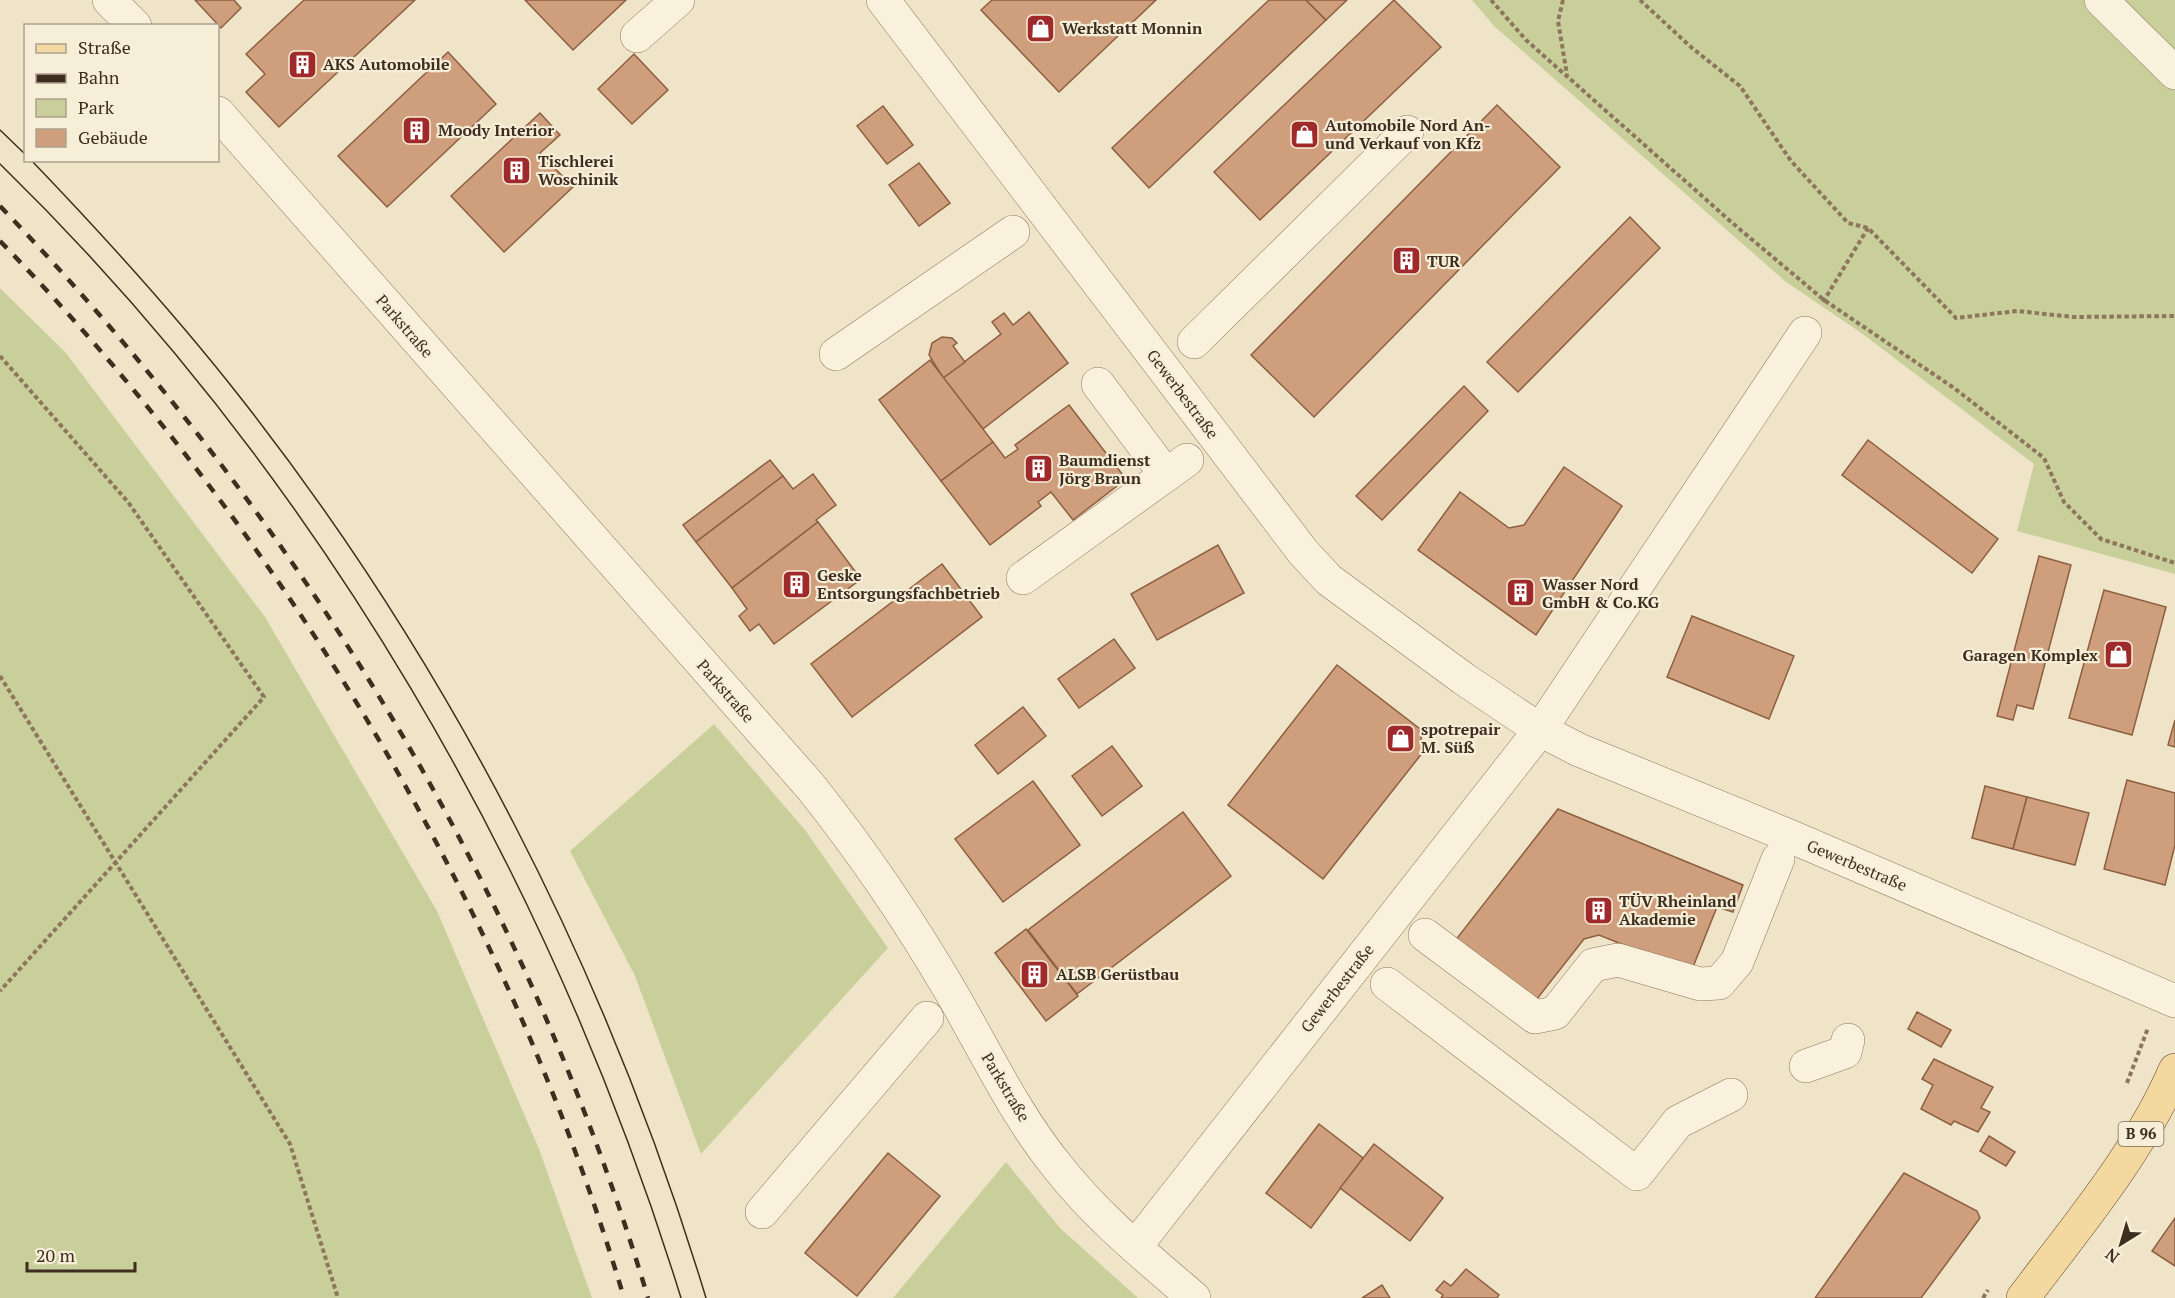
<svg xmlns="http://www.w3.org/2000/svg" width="2175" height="1298" font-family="'PT Serif',serif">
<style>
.green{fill:#c9cf9b}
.building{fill:#cf9f7d;stroke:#8d5f41;stroke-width:1.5}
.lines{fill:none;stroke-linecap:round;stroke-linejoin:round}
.minor-casing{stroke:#8d765c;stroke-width:34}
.major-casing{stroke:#5b4430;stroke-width:34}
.path{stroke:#8d765c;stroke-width:4;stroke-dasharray:4.5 3;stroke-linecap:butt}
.minor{stroke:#faf1dc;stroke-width:33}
.major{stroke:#f3d9a0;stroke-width:33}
.tram{stroke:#3d2e20;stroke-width:1.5}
.rail{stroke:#3d2e20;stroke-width:4.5;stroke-dasharray:10 10;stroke-linecap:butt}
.labels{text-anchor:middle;stroke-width:4.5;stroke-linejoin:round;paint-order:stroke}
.shield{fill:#f7eed8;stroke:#756857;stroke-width:1.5}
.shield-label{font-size:15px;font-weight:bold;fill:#3d2e20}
.poi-label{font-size:16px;font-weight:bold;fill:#3d2e20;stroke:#f7eed8;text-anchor:start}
.street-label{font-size:16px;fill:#3d2e20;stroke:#f7eed8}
</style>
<rect width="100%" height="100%" fill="#f0e4c8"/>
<g class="green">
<polygon points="1472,0 2175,0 2175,574 2017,531 2034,464 1860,332 1786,282 1494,26"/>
<polygon points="0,288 66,353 265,617 437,911 539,1149 592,1298 0,1298"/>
<polygon points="714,724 805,830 888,948 701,1154 635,976 570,851"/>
<polygon points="1006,1162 1060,1228 1138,1298 893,1298"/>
</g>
<g class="building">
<polygon points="195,0 234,0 241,8 221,28"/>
<polygon points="304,0 415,0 279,127 246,92 265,74 246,54"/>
<polygon points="525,0 626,0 573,50"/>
<polygon points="992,0 1156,0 1059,92 981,10"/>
<polygon points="1269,0 1306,0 1326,20 1149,188 1112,148"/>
<polygon points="1306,0 1347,0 1326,20"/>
<polygon points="1394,0 1441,47 1260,220 1214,172"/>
<polygon points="448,52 496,104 387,207 338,156"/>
<polygon points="634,54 668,90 632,124 598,89"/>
<polygon points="1497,105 1560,167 1314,417 1251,355"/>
<polygon points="883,106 913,145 887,164 857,126"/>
<polygon points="540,113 560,135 540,153 573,187 504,252 451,196"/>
<polygon points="919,163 950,203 919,226 889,185"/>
<polygon points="1630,217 1660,248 1518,392 1487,362"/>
<polygon points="1029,312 1068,363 983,429 943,378 1001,334 992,322 1004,313 1013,325"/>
<polygon points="942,337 952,338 957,343 953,346 965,362 943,378 929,355 932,343"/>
<polygon points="930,360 993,442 941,481 879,400"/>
<polygon points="1464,386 1488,411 1382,520 1356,496"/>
<polygon points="1069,405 1126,479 1073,520 1051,492 1038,502 1041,506 990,545 941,481 993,442 1005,458 1018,449 1015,445"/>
<polygon points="1868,440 1998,539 1972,573 1842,475"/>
<polygon points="770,460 783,476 696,542 683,525"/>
<polygon points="1564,467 1622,506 1536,635 1418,550 1460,492 1509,528 1524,525"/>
<polygon points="813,474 836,505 816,520 818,522 732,588 696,542 783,476 793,489"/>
<polygon points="818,522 861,579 774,644 759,624 750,631 739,616 747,609 732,588"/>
<polygon points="1218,545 1244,593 1157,640 1131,594"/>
<polygon points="2039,556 2071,565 2033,709 2017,705 2013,720 1997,716"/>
<polygon points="942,564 982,617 852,717 811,664"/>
<polygon points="2104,590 2166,607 2132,735 2069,718"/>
<polygon points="1692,616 1794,656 1769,719 1667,677"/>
<polygon points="1114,639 1135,668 1079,708 1058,679"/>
<polygon points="1337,665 1420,729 1423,752 1323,879 1228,805"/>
<polygon points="1023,707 1046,736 998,774 975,745"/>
<polygon points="2175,720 2175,747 2168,745"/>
<polygon points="1112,746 1142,786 1102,816 1072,776"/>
<polygon points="2127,780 2175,793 2175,845 2165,885 2104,869"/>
<polygon points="1033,781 1080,845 1003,902 955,839"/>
<polygon points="1985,786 2027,797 2013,849 1972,838"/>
<polygon points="2027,797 2089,813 2075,865 2013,849"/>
<polygon points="1558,809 1743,885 1733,912 1717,907 1691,972 1599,935 1584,939 1533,1004 1454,942"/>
<polygon points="1183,812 1231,876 1077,994 1028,930"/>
<polygon points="1026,929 1078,996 1046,1021 995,953"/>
<polygon points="1917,1012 1951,1030 1941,1047 1908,1029"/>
<polygon points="1934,1059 1993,1087 1981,1108 1990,1112 1978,1132 1954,1121 1951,1125 1921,1109 1933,1085 1922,1079"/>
<polygon points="1319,1124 1363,1158 1311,1228 1266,1193"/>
<polygon points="1989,1136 2015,1152 2006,1166 1980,1151"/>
<polygon points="1374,1144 1443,1198 1410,1241 1340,1188"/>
<polygon points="888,1153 940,1196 857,1296 805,1253"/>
<polygon points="1904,1173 1977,1211 1980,1218 1921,1298 1815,1298"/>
<polygon points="2175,1218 2175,1266 2152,1251"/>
<polygon points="1466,1269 1499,1295 1497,1298 1441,1298 1443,1295 1436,1290 1444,1281 1451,1286"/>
<polygon points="1382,1285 1390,1298 1362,1298"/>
</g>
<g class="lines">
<defs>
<g id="minor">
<polyline points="109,0 135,26"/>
<polyline points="883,0 1303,552 1329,580 1464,679 1540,730 1579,750 1787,835 2175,1001"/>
<polyline points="2101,0 2175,73"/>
<polyline points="637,36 678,0"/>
<path d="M218 113 810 786C862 851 909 920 951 992 985 1050 1014 1113 1057 1166 1096 1216 1145 1256 1194 1298"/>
<polyline points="1194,342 1407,132"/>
<polyline points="836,354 1013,232"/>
<polyline points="1098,384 1166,475"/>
<polyline points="1023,578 1187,460"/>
<polyline points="1425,935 1535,1017 1555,1013 1593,965 1618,960 1700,984 1719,983 1737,962 1778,859"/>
<polyline points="1387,984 1637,1174 1678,1122 1731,1095"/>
<polyline points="1806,1066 1845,1052 1848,1040"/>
<polyline points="762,1212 927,1018"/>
<polyline points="1135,1247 1540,730 1805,333"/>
</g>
<path id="major" d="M2023 1298C2078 1225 2139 1153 2175 1070"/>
</defs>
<use href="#minor" class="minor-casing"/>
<use href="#major" class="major-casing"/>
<g class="path">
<polyline points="1491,0 1526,40 1737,227 1824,300 1954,388 2044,458 2064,502 2101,539 2175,563"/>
<polyline points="1563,0 1558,21 1567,75"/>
<polyline points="1640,0 1692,48 1740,86 1791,161 1848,223 1868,228 1956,318 2017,311 2073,317 2175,316"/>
<polyline points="1823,302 1868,228"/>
<polyline points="0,356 128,502 264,697 0,991"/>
<polyline points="0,676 290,1144 338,1298"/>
<polyline points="2127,1083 2148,1028"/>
<polyline points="1983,1298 1988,1290"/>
</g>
<use href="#minor" class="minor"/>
<use href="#major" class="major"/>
<g class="tram">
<polyline points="0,130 26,155"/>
<path d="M31 160C104 236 175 314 240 397 450 664 608 973 706 1298"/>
<path d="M0 164C319 475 550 874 681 1298"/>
</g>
<g class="rail">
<path d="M0 206C297 515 525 886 648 1298"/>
<path d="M0 241C282 531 509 910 624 1298"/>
</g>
</g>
<defs>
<symbol id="shop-square" viewBox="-11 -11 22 22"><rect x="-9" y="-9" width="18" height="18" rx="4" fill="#9e2a2b" stroke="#f7eed8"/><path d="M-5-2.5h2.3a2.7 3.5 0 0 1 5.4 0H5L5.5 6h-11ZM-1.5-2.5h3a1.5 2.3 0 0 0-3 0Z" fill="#fff"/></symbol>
<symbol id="building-square" viewBox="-11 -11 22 22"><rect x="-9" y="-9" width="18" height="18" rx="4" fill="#9e2a2b" stroke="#f7eed8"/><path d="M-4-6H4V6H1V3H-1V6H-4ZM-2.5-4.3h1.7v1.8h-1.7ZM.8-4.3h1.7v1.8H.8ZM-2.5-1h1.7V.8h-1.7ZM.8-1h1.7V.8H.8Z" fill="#fff"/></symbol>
</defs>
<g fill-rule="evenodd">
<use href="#shop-square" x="1024" y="12" width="33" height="33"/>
<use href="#building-square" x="286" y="48" width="33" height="33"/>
<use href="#building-square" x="400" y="114" width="33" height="33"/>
<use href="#shop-square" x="1288" y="118" width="33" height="33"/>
<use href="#building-square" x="500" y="154" width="33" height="33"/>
<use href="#building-square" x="1390" y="244" width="33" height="33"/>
<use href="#building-square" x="1022" y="452" width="33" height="33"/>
<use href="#building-square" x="780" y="568" width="33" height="33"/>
<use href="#building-square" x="1504" y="576" width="33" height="33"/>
<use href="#shop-square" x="2102" y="638" width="33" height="33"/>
<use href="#shop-square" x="1384" y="722" width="33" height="33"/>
<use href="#building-square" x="1582" y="894" width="33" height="33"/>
<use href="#building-square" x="1018" y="958" width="33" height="33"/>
</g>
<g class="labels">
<rect class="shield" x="2118.5" y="1122" width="45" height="24" rx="4.5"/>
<g class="shield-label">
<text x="2141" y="1139">B 96</text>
</g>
<g class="poi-label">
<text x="1062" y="34">Werkstatt Monnin</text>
<text x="323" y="70">AKS Automobile</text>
<text x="1325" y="131">Automobile Nord An-<tspan x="1325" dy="18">und Verkauf von Kfz</tspan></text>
<text x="438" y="136">Moody Interior</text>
<text x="538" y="167">Tischlerei<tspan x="538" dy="18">Woschinik</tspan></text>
<text x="1427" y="267">TUR</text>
<text x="1059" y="466">Baumdienst<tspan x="1059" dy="18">Jörg Braun</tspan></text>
<text x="817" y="581">Geske<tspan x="817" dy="18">Entsorgungsfachbetrieb</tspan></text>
<text x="1542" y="590">Wasser Nord<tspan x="1542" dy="18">GmbH &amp; Co.KG</tspan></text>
<text x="2098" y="661" text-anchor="end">Garagen Komplex</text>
<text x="1421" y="735">spotrepair<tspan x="1421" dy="18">M. Süß</tspan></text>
<text x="1619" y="907">TÜV Rheinland<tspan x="1619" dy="18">Akademie</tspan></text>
<text x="1056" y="980">ALSB Gerüstbau</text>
</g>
<g class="street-label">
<text transform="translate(405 326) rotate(49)" y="6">Parkstraße</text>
<text transform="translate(1183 394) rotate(53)" y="6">Gewerbestraße</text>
<text transform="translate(726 691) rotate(49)" y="6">Parkstraße</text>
<text transform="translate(1857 865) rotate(23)" y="6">Gewerbestraße</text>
<text transform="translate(1337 988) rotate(-52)" y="6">Gewerbestraße</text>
<text transform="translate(1006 1087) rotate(59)" y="6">Parkstraße</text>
</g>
</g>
<rect x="24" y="24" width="195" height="138" fill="#f7eed8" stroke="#ada18e" stroke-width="1.5"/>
<rect x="36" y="44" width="30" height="9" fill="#f3d9a0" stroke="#ada18e" stroke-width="1.5"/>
<text x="78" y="54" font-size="18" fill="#3d2e20">Straße</text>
<rect x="36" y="74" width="30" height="9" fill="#3d2e20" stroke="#ada18e" stroke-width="1.5"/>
<text x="78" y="84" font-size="18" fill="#3d2e20">Bahn</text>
<rect x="36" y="99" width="30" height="18" fill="#c9cf9b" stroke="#ada18e" stroke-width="1.5"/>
<text x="78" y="114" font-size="18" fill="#3d2e20">Park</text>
<rect x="36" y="129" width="30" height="18" fill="#cf9f7d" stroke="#ada18e" stroke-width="1.5"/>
<text x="78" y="144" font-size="18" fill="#3d2e20">Gebäude</text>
<g transform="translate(2121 1244) rotate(217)" stroke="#f7eed8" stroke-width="4.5" paint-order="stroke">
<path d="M0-4.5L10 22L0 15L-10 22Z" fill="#3d2e20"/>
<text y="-9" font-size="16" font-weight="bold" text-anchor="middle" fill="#3d2e20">N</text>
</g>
<path d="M27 1262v9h108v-9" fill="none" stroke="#3d2e20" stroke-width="3"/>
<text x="36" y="1262" font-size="18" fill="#3d2e20" stroke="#f7eed8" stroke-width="4.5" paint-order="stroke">20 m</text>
</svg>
